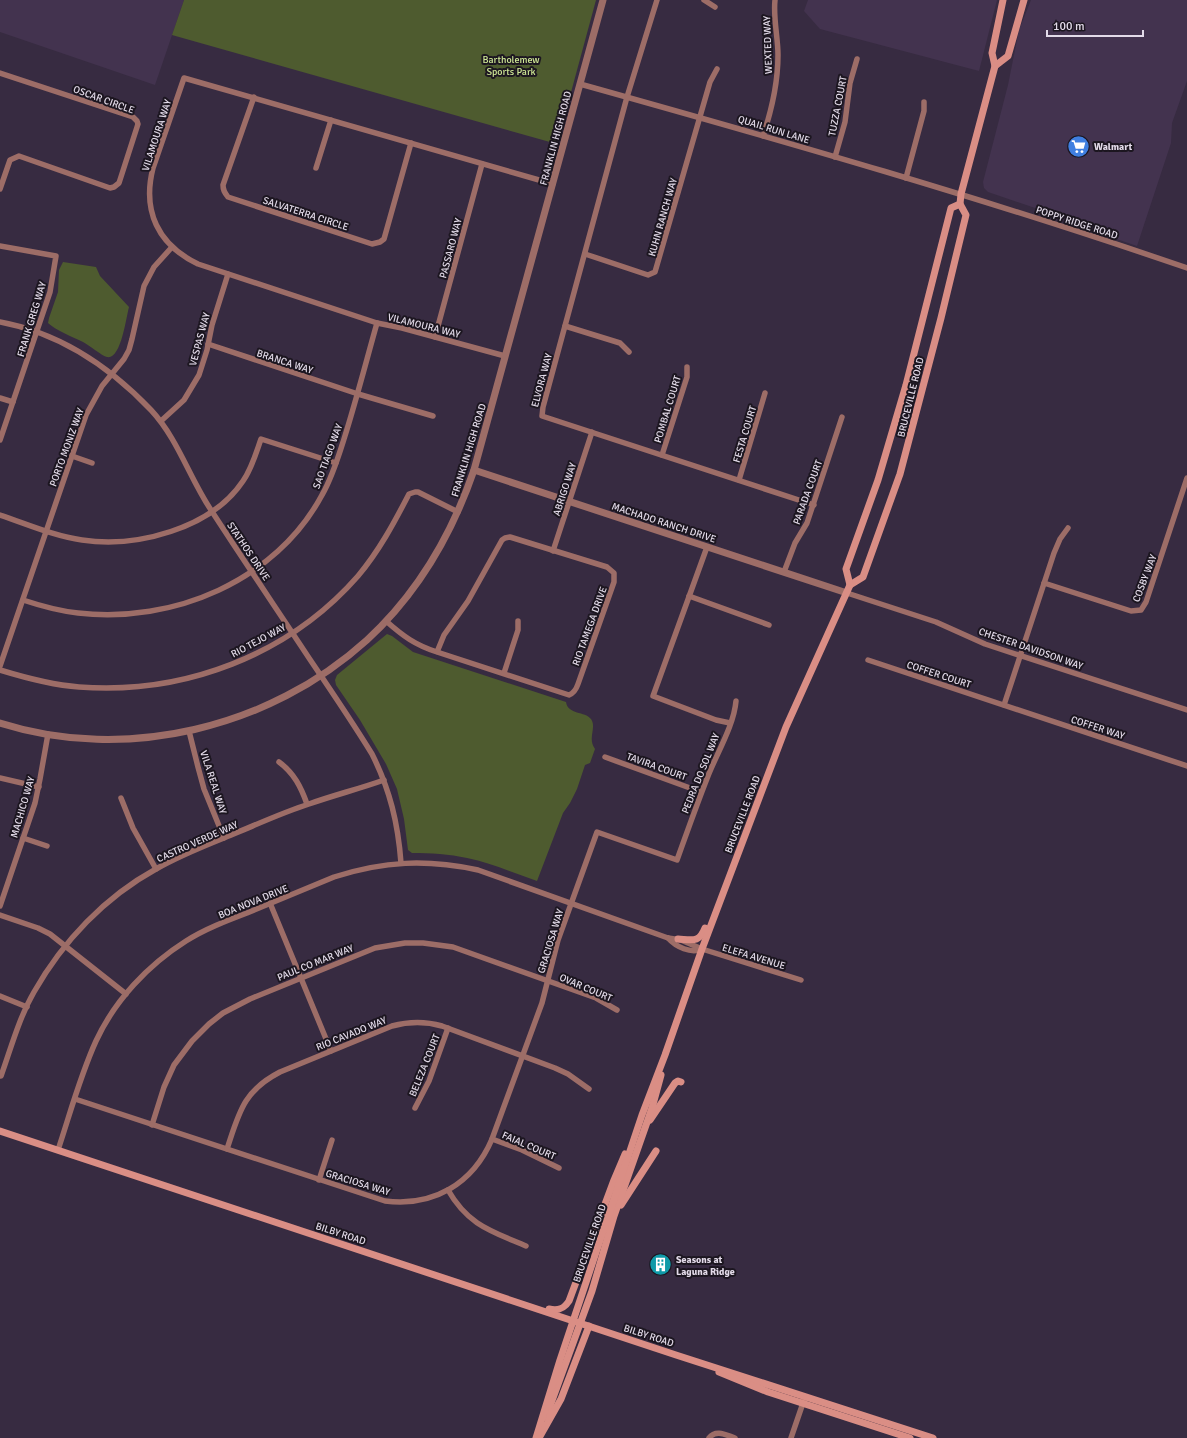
<svg xmlns="http://www.w3.org/2000/svg" width="1187" height="1438" font-family="Signika,sans-serif">
<style>
.built{fill:#43334f}
.green{fill:#4e5b2f}
.lines{fill:none;stroke-linecap:round;stroke-linejoin:round}
.minor{stroke:#9d6d67;stroke-width:5.5}
.tertiary{stroke:#9d6d67;stroke-width:7}
.secondary{stroke:#da8e85;stroke-width:7}
.labels{text-anchor:middle;stroke-width:4;stroke-linejoin:round;paint-order:stroke}
.street-label{font-size:10px;fill:#e3dbe9;stroke:#1c1620}
.park-label{font-size:10px;fill:#d0e996;stroke:#1c1620}
.poi-label{font-size:10px;font-weight:bold;fill:#e3dbe9;stroke:#1c1620;text-anchor:start}
</style>
<rect width="100%" height="100%" fill="#372b41"/>
<g class="built">
<polygon points="0,0 184,0 155,85 0,32"/>
<polygon points="808,0 997,0 979,71 820,29 804,11"/>
<polygon points="1031,0 1187,0 1187,81 1172,123 1171,143 1137,246 1070,223 1044,211 988,192 984,188 983,182 1008,85 1019,30"/>
</g>
<g class="green">
<polygon points="184,0 596,0 557,144 172,35"/>
<path d="M63 262 96 267 100 276 129 307C126 318 121 360 107 357 102 356 89 345 83 342 73 337 55 330 48 323L49 318 58 292 59 270Z"/>
<path d="M387 634 392 636 413 652 566 702C568 715 585 711 591 719 597 728 587 738 595 749L590 763 585 765 577 789 570 803 563 813 537 881C514 873 491 863 467 858 449 854 431 853 412 853L408 850 404 819 397 789 386 764 360 720 336 685 335 680 337 675Z"/>
</g>
<g class="lines">
<g class="minor">
<polyline points="657,0 627,97 543,407 542,416 814,505"/>
<polyline points="704,0 715,7"/>
<polyline points="0,73 133,117 137,121 138,124 119,183 114,187 110,188 19,156 10,160 0,189"/>
<path d="M580 84C784 141 987 199 1187 268"/>
<path d="M254 97 223 185C223 191 225 193 228 197L372 244 380 242 384 239 411 143"/>
<path d="M763 136C772 109 778 83 778 55 778 37 773 18 775 0"/>
<polyline points="835,157 845,122 850,83 857,59"/>
<polyline points="316,168 331,120"/>
<polyline points="906,178 924,111 924,102"/>
<polyline points="0,246 56,256 50,292 0,440"/>
<polyline points="585,254 648,275 655,272 710,82 717,69"/>
<path d="M0 322C60 333 109 366 151 410 178 439 189 477 211 510 244 561 278 611 311 661 332 692 353 723 372 754 390 790 398 823 401 863"/>
<polyline points="565,326 620,343 629,352"/>
<polyline points="435,337 482,164"/>
<polyline points="208,344 358,394 433,416"/>
<path d="M505 356 402 328 377 323 198 264C158 245 142 211 153 168L184 78 553 184"/>
<polyline points="0,398 13,402"/>
<polyline points="161,421 184,400 199,375 207,350 212,325 228,274"/>
<polyline points="662,455 687,377 687,367"/>
<polyline points="72,456 92,463"/>
<polyline points="739,480 765,393"/>
<path d="M0 515C27 524 54 536 82 540 136 548 211 529 243 481 252 468 256 453 261 439L336 463"/>
<polyline points="707,547 653,696 716,720 730,723"/>
<polyline points="553,551 592,432"/>
<polyline points="784,572 795,543 807,523 842,417"/>
<polyline points="1044,583 1131,611 1141,610 1146,602 1187,478"/>
<polyline points="847,593 936,622 985,644 1187,710"/>
<polyline points="689,596 769,625"/>
<path d="M23 600C41 606 59 611 78 613 173 624 276 581 322 495 332 478 338 458 344 439 356 401 366 362 377 323"/>
<path d="M386 621C403 636 415 645 437 652L569 695C574 693 576 690 578 684L614 582V573L607 567 510 537 505 538 502 540 468 601 444 635 437 652"/>
<polyline points="868,660 1187,766"/>
<polyline points="0,666 86,415 102,386 124,359 129,350 132,339 144,286 154,267 172,247"/>
<path d="M0 670C26 678 52 685 79 687 184 695 289 655 358 576 379 551 394 523 409 494L415 492H418L458 512"/>
<polyline points="504,673 518,630 518,621"/>
<polyline points="1004,705 1054,553 1060,539 1068,528"/>
<polyline points="189,731 198,767 204,789 224,838"/>
<polyline points="605,757 701,792"/>
<path d="M279 762C294 773 301 787 307 804"/>
<polyline points="0,778 39,787"/>
<polyline points="121,798 133,828 156,869"/>
<polyline points="23,838 47,846"/>
<polyline points="270,903 331,1051"/>
<polyline points="0,906 35,803 40,779 48,734"/>
<polyline points="0,915 38,928 50,934 126,994"/>
<path d="M668 938C676 947 691 954 702 949"/>
<polyline points="0,996 27,1007"/>
<path d="M0 1076H1C11 1048 19 1018 34 992 63 941 105 897 156 869 182 854 209 844 236 833 260 823 284 812 309 804 334 795 359 789 384 780"/>
<path d="M75 1099 385 1201C433 1207 473 1184 492 1139L542 1003 558 940 597 832 677 860C687 832 697 804 708 776 717 753 734 725 736 701"/>
<polyline points="415,1108 429,1081 448,1028"/>
<polyline points="152,1125 164,1087 174,1065 192,1041 209,1024 223,1013 250,999 375,948 405,943 423,943 453,947 596,998 617,1010"/>
<polyline points="492,1139 522,1150 559,1168"/>
<path d="M227 1149C239 1113 243 1091 280 1072L392 1026C410 1021 425 1021 442 1026L555 1068 568 1074 589 1089"/>
<path d="M58 1150C70 1114 80 1076 96 1041 115 1000 148 965 186 941 205 929 226 921 247 913 276 901 305 889 334 877 384 861 426 859 478 870L668 938 681 940 702 949 801 980"/>
<polyline points="319,1180 332,1140"/>
<path d="M448 1190C468 1225 491 1231 526 1246"/>
<path d="M709 1438C716 1429 726 1435 735 1438"/>
<polyline points="791,1438 804,1400"/>
</g>
<g class="tertiary">
<polyline points="474,470 847,593"/>
<path d="M0 723C126 763 270 728 367 640 417 594 452 534 474 470L603 0"/>
</g>
<g class="secondary">
<polyline points="995,66 1008,56 1024,0"/>
<polyline points="850,585 863,577 900,474 941,318 966,215 960,204 961,194 995,66 992,53 1003,0"/>
<path d="M678 939C693 940 699 943 705 928"/>
<polyline points="650,1120 675,1083 678,1081 681,1082"/>
<polyline points="0,1131 676,1355 933,1438"/>
<polyline points="621,1205 656,1151"/>
<path d="M549 1309C558 1311 564 1309 569 1301L614 1180 625 1154"/>
<polyline points="719,1372 768,1392 910,1438"/>
<polyline points="546,1417 592,1291 614,1216 652,1108 661,1075"/>
<polyline points="536,1438 560,1360 642,1115 665,1055 702,949 786,727 850,585 846,569 878,480 906,385 951,208 960,204"/>
<polyline points="539,1438 561,1399 589,1326"/>
</g>
</g>
<defs>
<symbol id="supermarket-disc" viewBox="-11 -11 22 22"><circle r="9.5" fill="#3f7fe0" stroke="#1c1620"/><path d="M-6-5.5h2.5l.6 2H6L4.5 2H-2.5L-4.4-4H-6ZM-1.5 3.2a1.3 1.3 0 1 0 .1 0ZM3 3.2a1.3 1.3 0 1 0 .1 0Z" fill="#fff"/></symbol>
<symbol id="building-disc" viewBox="-11 -11 22 22"><circle r="9.5" fill="#0f9aa8" stroke="#1c1620"/><path d="M-4-6H4V6H1V3H-1V6H-4ZM-2.5-4.3h1.7v1.8h-1.7ZM.8-4.3h1.7v1.8H.8ZM-2.5-1h1.7V.8h-1.7ZM.8-1h1.7V.8H.8Z" fill="#fff"/></symbol>
</defs>
<g fill-rule="evenodd">
<use href="#supermarket-disc" x="1066" y="134" width="25" height="25"/>
<use href="#building-disc" x="648" y="1252" width="25" height="25"/>
</g>
<g class="labels">
<g class="street-label">
<text transform="translate(767 45) rotate(-92)" y="4">WEXTED WAY</text>
<text transform="translate(104 99) rotate(20)" y="4">OSCAR CIRCLE</text>
<text transform="translate(837 106) rotate(-79)" y="4">TUZZA COURT</text>
<text transform="translate(774 129) rotate(17)" y="4">QUAIL RUN LANE</text>
<text transform="translate(156 135) rotate(-72)" y="4">VILAMOURA WAY</text>
<text transform="translate(555 138) rotate(-75)" y="4">FRANKLIN HIGH ROAD</text>
<text transform="translate(306 213) rotate(18)" y="4">SALVATERRA CIRCLE</text>
<text transform="translate(662 217) rotate(-74)" y="4">KUHN RANCH WAY</text>
<text transform="translate(1077 222) rotate(18)" y="4">POPPY RIDGE ROAD</text>
<text transform="translate(450 248) rotate(-75)" y="4">PASSARO WAY</text>
<text transform="translate(31 319) rotate(-73)" y="4">FRANK GREG WAY</text>
<text transform="translate(424 325) rotate(14)" y="4">VILAMOURA WAY</text>
<text transform="translate(199 339) rotate(-75)" y="4">VESPAS WAY</text>
<text transform="translate(285 361) rotate(18)" y="4">BRANCA WAY</text>
<text transform="translate(541 380) rotate(-75)" y="4">ELVORA WAY</text>
<text transform="translate(910 397) rotate(-76)" y="4">BRUCEVILLE ROAD</text>
<text transform="translate(667 409) rotate(-73)" y="4">POMBAL COURT</text>
<text transform="translate(744 434) rotate(-73)" y="4">FESTA COURT</text>
<text transform="translate(66 447) rotate(-70)" y="4">PORTO MONIZ WAY</text>
<text transform="translate(468 450) rotate(-73)" y="4">FRANKLIN HIGH ROAD</text>
<text transform="translate(327 456) rotate(-70)" y="4">SAO TIAGO WAY</text>
<text transform="translate(564 489) rotate(-72)" y="4">ABRIGO WAY</text>
<text transform="translate(807 492) rotate(-70)" y="4">PARADA COURT</text>
<text transform="translate(664 522) rotate(18)" y="4">MACHADO RANCH DRIVE</text>
<text transform="translate(249 551) rotate(56)" y="4">STATHOS DRIVE</text>
<text transform="translate(1144 578) rotate(-69)" y="4">COSBY WAY</text>
<text transform="translate(589 626) rotate(-70)" y="4">RIO TAMEGA DRIVE</text>
<text transform="translate(258 640) rotate(-28)" y="4">RIO TEJO WAY</text>
<text transform="translate(1031 648) rotate(19)" y="4">CHESTER DAVIDSON WAY</text>
<text transform="translate(939 674) rotate(18)" y="4">COFFER COURT</text>
<text transform="translate(1098 727) rotate(18)" y="4">COFFER WAY</text>
<text transform="translate(657 766) rotate(20)" y="4">TAVIRA COURT</text>
<text transform="translate(700 773) rotate(-68)" y="4">PEDRA DO SOL WAY</text>
<text transform="translate(214 782) rotate(72)" y="4">VILA REAL WAY</text>
<text transform="translate(22 807) rotate(-74)" y="4">MACHICO WAY</text>
<text transform="translate(742 814) rotate(-69)" y="4">BRUCEVILLE ROAD</text>
<text transform="translate(197 841) rotate(-24)" y="4">CASTRO VERDE WAY</text>
<text transform="translate(253 901) rotate(-22)" y="4">BOA NOVA DRIVE</text>
<text transform="translate(550 941) rotate(-73)" y="4">GRACIOSA WAY</text>
<text transform="translate(754 956) rotate(17)" y="4">ELEFA AVENUE</text>
<text transform="translate(315 962) rotate(-22)" y="4">PAUL CO MAR WAY</text>
<text transform="translate(586 987) rotate(23)" y="4">OVAR COURT</text>
<text transform="translate(351 1033) rotate(-22)" y="4">RIO CAVADO WAY</text>
<text transform="translate(424 1065) rotate(-68)" y="4">BELEZA COURT</text>
<text transform="translate(529 1145) rotate(23)" y="4">FAIAL COURT</text>
<text transform="translate(358 1182) rotate(17)" y="4">GRACIOSA WAY</text>
<text transform="translate(341 1233) rotate(18)" y="4">BILBY ROAD</text>
<text transform="translate(589 1243) rotate(-71)" y="4">BRUCEVILLE ROAD</text>
<text transform="translate(649 1335) rotate(18)" y="4">BILBY ROAD</text>
</g>
<g class="park-label">
<text x="511" y="63">Bartholemew<tspan x="511" dy="12">Sports Park</tspan></text>
</g>
<g class="poi-label">
<text x="1094" y="150">Walmart</text>
<text x="676" y="1263">Seasons at<tspan x="676" dy="12">Laguna Ridge</tspan></text>
</g>
</g>
<path d="M1047 30v6h96v-6" fill="none" stroke="#e3dbe9" stroke-width="2"/>
<text x="1053" y="30" font-size="12" fill="#e3dbe9" stroke="#1c1620" stroke-width="3" paint-order="stroke">100 m</text>
</svg>
